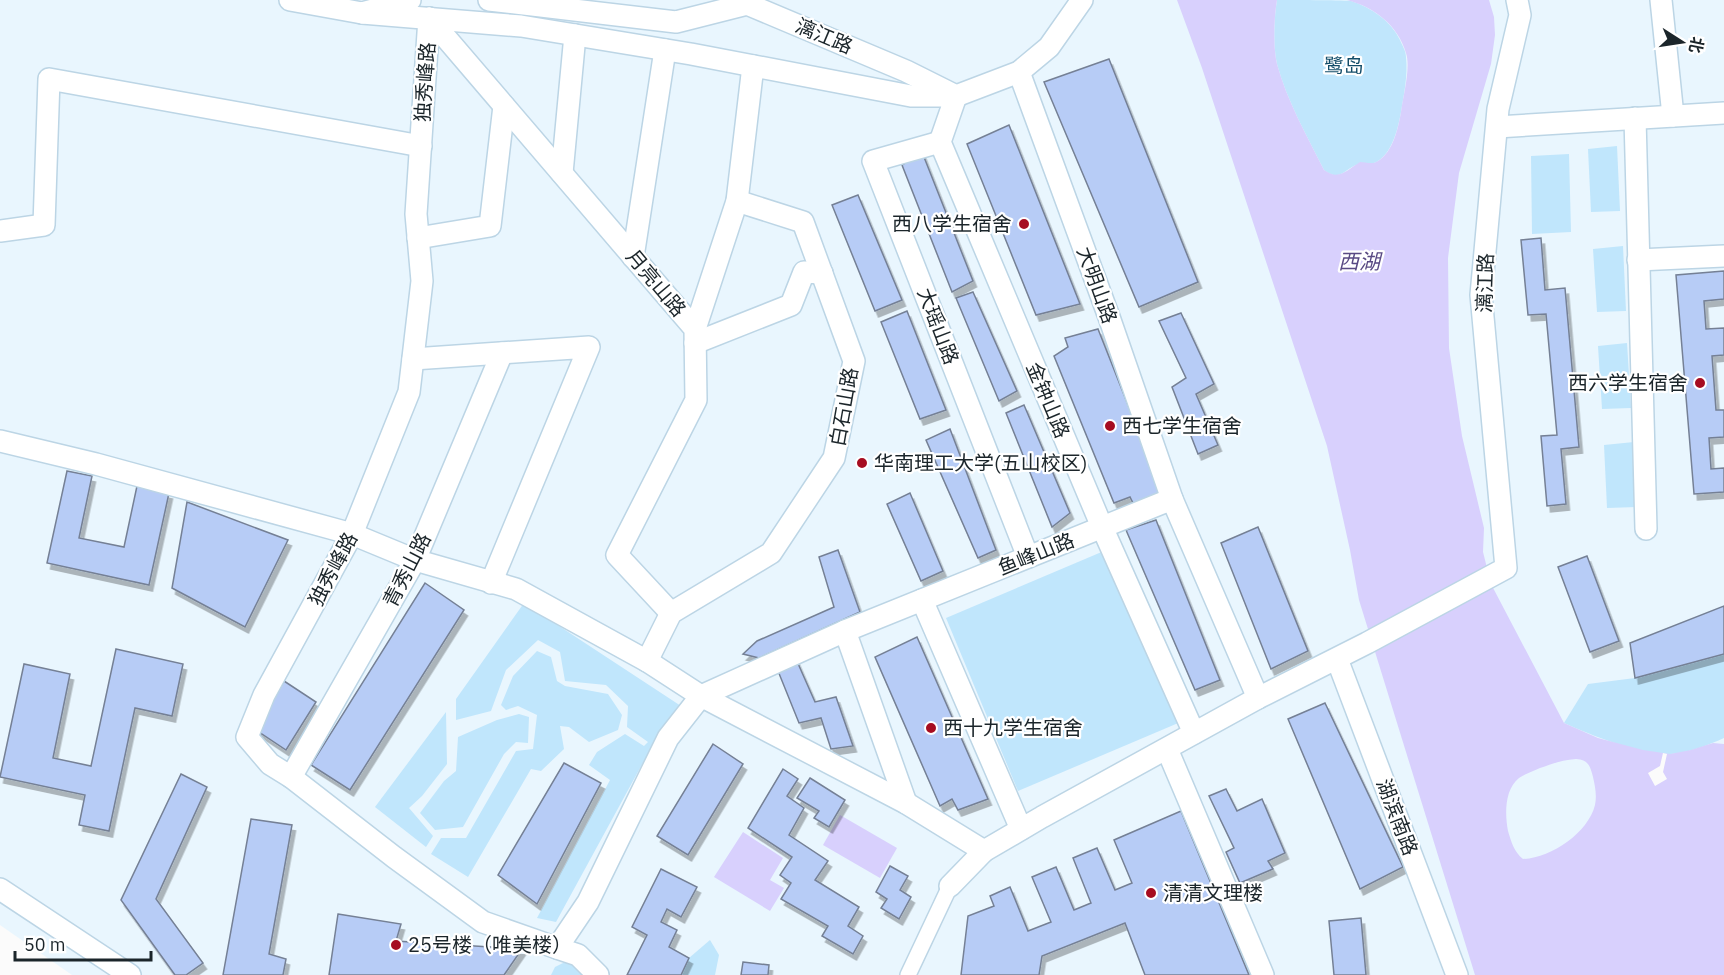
<svg xmlns="http://www.w3.org/2000/svg" width="1724" height="975" font-family="'IBM Plex Sans','Noto Sans SC',sans-serif">
<style>
.built{fill:#e9f6fe}
.green{fill:#c0e6fc}
.water{fill:#d8d0fd;fill-rule:evenodd}
.pier{fill:#fbfbfb}
.building{fill:#b7ccf6;stroke:#758095;stroke-width:1.5;filter:url(#shadow)}
.lines{fill:none;stroke-linecap:round;stroke-linejoin:round}
.pedestrian-casing{stroke:#bcd5e5;stroke-width:18}
.minor-casing{stroke:#bcd5e5;stroke-width:24}
.pedestrian{stroke:#fff;stroke-width:15}
.minor{stroke:#fff;stroke-width:21}
.poi-dot{fill:#a60d21;stroke:#fff;stroke-width:2}
.labels{text-anchor:middle;stroke-width:4.5;stroke-linejoin:round;paint-order:stroke}
.street-label{font-size:20px;fill:#1b252a;stroke:#fff}
.park-label{font-size:20px;fill:#134d69;stroke:#fff}
.poi-label{font-size:20px;fill:#1b252a;stroke:#fff;text-anchor:start}
.water-label{font-size:21px;font-style:italic;fill:#594a84;stroke:#fff}
</style>
<defs>
<filter id="shadow"><feDropShadow dx="3.5" dy="6" stdDeviation="0" flood-color="#0004"/></filter>
</defs>
<rect width="100%" height="100%" fill="#fbfbfb"/>
<polygon class="built" points="0,0 1724,0 1724,975 72,975 0,925"/>
<g class="green">
<path d="M1277 0C1294 0 1337 0 1351 1 1372 8 1390 20 1400 40 1402 45 1406 51 1406 57 1408 75 1404 94 1401 112 1398 128 1393 151 1378 161 1372 166 1361 161 1352 167 1341 174 1337 180 1324 170 1307 136 1287 101 1277 64 1273 47 1274 18 1277 0Z"/>
<polygon points="1617,146 1620,211 1591,212 1588,149"/>
<polygon points="1569,154 1571,232 1532,234 1531,156"/>
<polygon points="1623,246 1626,311 1597,312 1593,249"/>
<polygon points="1627,343 1631,408 1602,409 1598,346"/>
<polygon points="1634,442 1637,507 1607,508 1604,445"/>
<polygon points="1111,548 1183,721 1018,791 946,618"/>
<polygon points="524,603 681,706 657,737 556,922 537,918 610,780 589,765 597,752 625,734 644,746 648,742 627,727 628,706 606,685 565,681 560,652 538,640 506,670 491,711 456,720 456,699"/>
<polygon points="537,651 551,657 557,681 565,686 608,694 622,715 618,730 589,742 569,727 560,726 564,749 541,771 531,769 468,877 431,854 441,838 466,838 516,751 533,749 537,715 518,706 506,710 501,705 513,676"/>
<path d="M1724 654V738C1708 745 1689 753 1671 754 1640 755 1591 735 1564 723L1588 684 1635 678Z"/>
<polygon points="446,712 447,764 422,796 409,808 433,836 426,847 375,807"/>
<polygon points="519,714 529,717 528,743 516,742 504,754 463,827 435,830 420,813 444,781 456,771 458,737 497,720"/>
<polygon points="710,940 719,955 715,975 681,975 689,958"/>
<polygon points="571,959 582,975 551,975 555,967"/>
</g>
<g class="water">
<path d="M1177 0H1277C1274 18 1273 47 1277 64 1287 101 1307 136 1324 170 1339 181 1347 170 1360 162 1366 162 1372 165 1378 161 1393 152 1398 129 1401 112 1403 96 1411 68 1406 53 1398 25 1374 7 1347 0H1489L1494 17 1495 35 1491 64 1459 173 1448 258 1449 348 1462 436 1484 528 1483 552 1491 584 1564 723 1598 738 1643 750 1670 754 1691 750 1713 743 1724 744V975H1475L1359 600 1350 550 1327 446 1202 68ZM1576 759C1588 760 1590 765 1593 777 1595 786 1597 795 1595 805 1588 833 1551 858 1523 859 1514 852 1511 841 1508 831 1505 815 1504 790 1519 778 1525 774 1533 771 1540 768 1552 764 1562 760 1576 759Z"/>
<polygon points="840,815 897,848 880,878 823,845"/>
<polygon points="743,832 783,858 770,880 784,888 770,911 714,877"/>
</g>
<polygon class="pier" points="1663,753 1667,754 1663,772 1667,779 1655,786 1648,773 1660,766"/>
<g class="building">
<polygon points="1109,59 1198,282 1139,307 1044,82"/>
<polygon points="1009,125 1080,304 1036,315 967,144"/>
<polygon points="922,152 973,281 952,292 902,165"/>
<polygon points="858,195 902,300 875,311 832,205"/>
<polygon points="1541,238 1545,290 1565,288 1579,447 1561,449 1566,504 1547,506 1541,436 1557,435 1546,314 1528,315 1521,240"/>
<polygon points="1724,271 1724,299 1704,301 1706,329 1724,328 1724,355 1712,356 1716,410 1724,410 1724,437 1709,438 1711,469 1724,468 1724,492 1694,494 1676,275"/>
<polygon points="973,292 1017,391 999,401 956,298"/>
<polygon points="907,311 946,410 920,419 881,322"/>
<polygon points="1181,313 1214,384 1196,394 1218,445 1198,454 1172,387 1186,378 1159,321"/>
<polygon points="1098,329 1164,496 1134,505 1130,497 1114,503 1054,356 1068,347 1065,338"/>
<polygon points="1024,405 1070,513 1052,527 1006,413"/>
<polygon points="950,429 996,550 978,558 926,440"/>
<polygon points="67,471 92,476 79,538 124,547 137,486 169,493 149,585 47,563"/>
<polygon points="910,493 943,571 921,581 887,504"/>
<polygon points="187,502 288,540 245,627 172,588"/>
<polygon points="1156,520 1220,680 1195,690 1126,530"/>
<polygon points="1258,527 1308,651 1271,669 1221,543"/>
<polygon points="838,550 860,612 759,658 743,654 757,641 834,607 819,557"/>
<polygon points="1587,556 1619,641 1590,652 1558,567"/>
<polygon points="425,583 464,610 350,790 311,765"/>
<polygon points="1724,606 1724,654 1635,678 1630,643"/>
<polygon points="917,637 988,799 958,810 952,799 940,806 875,657"/>
<polygon points="116,649 183,664 172,716 135,708 109,831 79,825 85,795 0,777 24,664 70,674 53,758 91,766"/>
<polygon points="796,659 815,702 836,697 853,746 831,749 821,718 799,723 776,666"/>
<polygon points="284,681 316,702 286,750 256,730"/>
<polygon points="1325,703 1403,867 1360,889 1288,719"/>
<polygon points="713,744 743,764 688,855 657,836"/>
<polygon points="564,763 601,783 537,904 498,875"/>
<polygon points="783,769 798,779 787,796 804,808 789,835 828,861 815,880 859,907 848,926 863,936 853,954 822,936 828,926 781,899 791,883 780,875 792,857 748,828"/>
<polygon points="181,774 207,787 156,899 203,963 186,975 175,975 121,900"/>
<polygon points="810,778 845,800 829,827 814,818 819,811 797,798"/>
<polygon points="1226,789 1237,811 1262,799 1285,853 1268,861 1273,869 1240,883 1226,852 1234,848 1209,796"/>
<polygon points="1181,811 1249,975 1145,975 1125,923 1042,956 1039,975 961,975 968,916 994,906 990,896 1010,887 1028,931 1051,922 1032,877 1056,867 1074,910 1091,903 1073,858 1097,848 1115,890 1132,883 1114,840"/>
<polygon points="251,819 292,825 269,954 286,959 283,975 223,975"/>
<polygon points="890,866 908,876 900,890 911,897 899,919 881,908 887,899 876,892"/>
<polygon points="661,869 697,887 681,917 667,909 661,922 677,930 669,947 689,958 681,975 627,975 647,935 632,927"/>
<polygon points="338,914 401,924 396,941 522,949 504,975 329,975"/>
<polygon points="1361,918 1366,975 1334,975 1329,921"/>
<polygon points="743,962 769,965 768,975 741,975"/>
</g>
<g class="lines">
<defs>
<polyline id="pedestrian" points="908,975 950,886"/>
<g id="minor">
<polyline points="290,0 362,13 410,0"/>
<polyline points="489,0 676,22 747,4 906,71 956,96 1019,72 1049,47 1082,0"/>
<polyline points="1661,0 1673,116"/>
<polyline points="362,13 521,26 691,54 911,96 956,96 940,142 1102,527 1194,733"/>
<polyline points="429,18 416,214 422,281 409,392 352,534 264,695 247,737 270,764 291,777 394,857 483,922 557,948"/>
<polyline points="429,18 695,329 696,400 617,555 671,613"/>
<polyline points="1019,72 1109,317 1172,499"/>
<polyline points="1635,118 1646,529"/>
<polyline points="1497,127 1724,113"/>
<polyline points="940,142 873,161 1028,557"/>
<polyline points="562,173 575,35"/>
<polyline points="0,231 44,225 49,79 421,146"/>
<polyline points="418,238 490,226 504,106"/>
<polyline points="633,257 665,50"/>
<polyline points="1638,260 1724,256"/>
<polyline points="695,329 737,201 753,66"/>
<polyline points="695,343 791,305 804,272 822,273"/>
<polyline points="413,359 589,347 491,583"/>
<polyline points="0,441 96,464 352,534 415,560 516,589 647,661 701,696 906,803 984,851"/>
<polyline points="922,600 1021,829"/>
<polyline points="845,631 906,803"/>
<polyline points="1337,659 1457,975"/>
<polyline points="647,661 671,613 771,553 834,458 854,361 803,222 737,201"/>
<polyline points="1167,749 1263,975"/>
<polyline points="291,777 415,560 502,353"/>
<polyline points="950,886 984,851 1042,817 1258,698 1367,643 1506,568 1481,295 1498,109 1520,15 1517,0"/>
<polyline points="0,889 130,975"/>
<polyline points="598,975 578,955 557,948 588,902 668,738 701,696 845,631 1172,499 1258,698"/>
</g>
</defs>
<use href="#pedestrian" class="pedestrian-casing"/>
<use href="#minor" class="minor-casing"/>
<use href="#pedestrian" class="pedestrian"/>
<use href="#minor" class="minor"/>
</g>
<g class="poi-dot">
<circle cx="1024" cy="224" r="6"/>
<circle cx="1700" cy="383" r="6"/>
<circle cx="1110" cy="426" r="6"/>
<circle cx="862" cy="463" r="6"/>
<circle cx="931" cy="728" r="6"/>
<circle cx="1151" cy="893" r="6"/>
<circle cx="396" cy="945" r="6"/>
</g>
<g class="labels">
<g class="street-label">
<text transform="translate(824 36) rotate(23)" y="7">漓江路</text>
<text transform="translate(425 82) rotate(-86)" y="7">独秀峰路</text>
<text transform="translate(656 283) rotate(50)" y="7">月亮山路</text>
<text transform="translate(1485 283) rotate(-88)" y="7">漓江路</text>
<text transform="translate(1097 285) rotate(70)" y="7">大明山路</text>
<text transform="translate(938 326) rotate(69)" y="7">大瑶山路</text>
<text transform="translate(1048 400) rotate(67)" y="7">金钟山路</text>
<text transform="translate(844 407) rotate(-80)" y="7">白石山路</text>
<text transform="translate(1036 554) rotate(-22)" y="7">鱼峰山路</text>
<text transform="translate(333 569) rotate(-62)" y="7">独秀峰路</text>
<text transform="translate(407 570) rotate(-63)" y="7">青秀山路</text>
<text transform="translate(1397 817) rotate(69)" y="7">湖滨南路</text>
</g>
<g class="park-label">
<text x="1344" y="73">鹭岛</text>
</g>
<g class="poi-label">
<text x="1012" y="231" text-anchor="end">西八学生宿舍</text>
<text x="1688" y="390" text-anchor="end">西六学生宿舍</text>
<text x="1122" y="433">西七学生宿舍</text>
<text x="874" y="470">华南理工大学(五山校区)</text>
<text x="943" y="735">西十九学生宿舍</text>
<text x="1163" y="900">清清文理楼</text>
<text x="408" y="952">25号楼（唯美楼）</text>
</g>
<g class="water-label">
<text x="1359" y="269">西湖</text>
</g>
</g>
<g transform="translate(1682 42) rotate(102)" stroke="#ffffff" stroke-width="4.5" paint-order="stroke">
<path d="M0-4.5L10 22L0 15L-10 22Z" fill="#1b252a"/>
<text y="-9" font-size="16" font-weight="bold" text-anchor="middle" fill="#1b252a">北</text>
</g>
<path d="M15 951v9h136v-9" fill="none" stroke="#1b252a" stroke-width="3"/>
<text x="24" y="951" font-size="18" fill="#1b252a" stroke="#ffffff" stroke-width="4.5" paint-order="stroke">50 m</text>
</svg>
